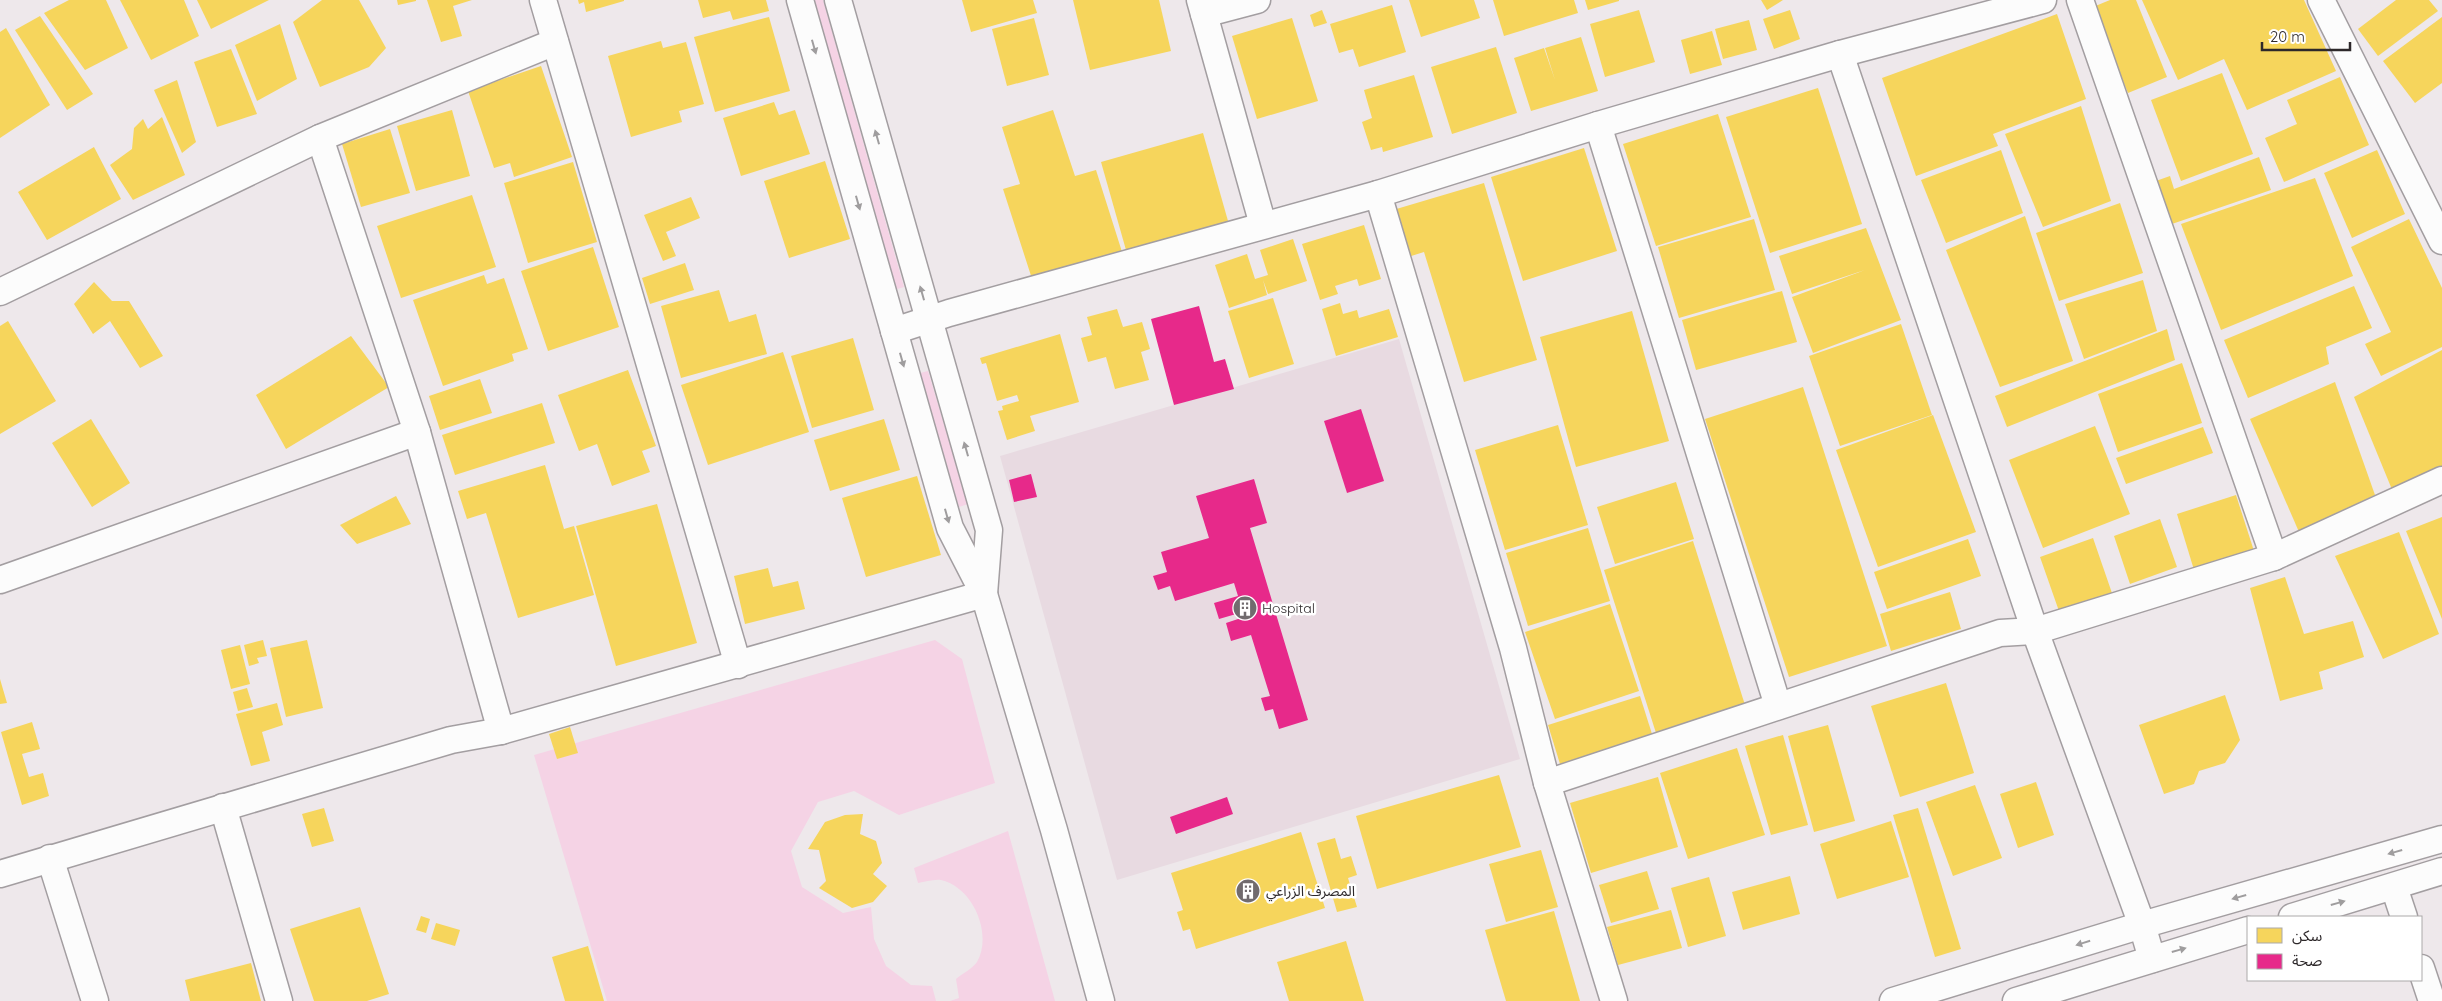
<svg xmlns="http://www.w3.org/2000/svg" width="2442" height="1001" font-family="Quicksand,'Noto Sans Arabic',sans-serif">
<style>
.built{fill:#e8dae1}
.green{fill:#f5d3e5}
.homes{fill:#f6d55c}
.health{fill:#e7298a}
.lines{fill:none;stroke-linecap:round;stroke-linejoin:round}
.minor-casing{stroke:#a39ea1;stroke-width:29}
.minor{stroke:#fcfcfc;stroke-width:26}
.oneway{fill:#9f9d9e}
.labels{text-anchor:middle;stroke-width:5;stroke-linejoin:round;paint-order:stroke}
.poi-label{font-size:14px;fill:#2d282a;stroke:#fff;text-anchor:start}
</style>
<rect width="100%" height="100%" fill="#eee8eb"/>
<polygon class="built" points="1399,339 1520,759 1117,880 1000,456"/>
<g class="green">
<polygon points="812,0 823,0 904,287 894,290"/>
<polygon points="928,371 968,504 959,507 920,373"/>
<polygon points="935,640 962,659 995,783 899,815 854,791 818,802 791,851 802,887 843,913 871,907 874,939 886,966 911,985 932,986 936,1001 607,1001 534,755"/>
<path d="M1008 831 1055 1001H950L959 998 956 979C962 974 973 968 977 962 993 934 973 887 941 880 934 879 925 882 918 883L914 868Z"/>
</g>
<g class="homes">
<polygon points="69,0 106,0 128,48 85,70 44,13"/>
<polygon points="120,0 184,0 199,36 151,60"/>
<polygon points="197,0 269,0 211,29"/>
<polygon points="322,0 359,0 386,48 369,67 320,87 293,22"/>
<polygon points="397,0 416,0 416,1 398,5"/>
<polygon points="427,0 472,0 453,6 462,36 441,42"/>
<polygon points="578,0 624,0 624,1 586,12 584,2 579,4"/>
<polygon points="698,0 766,0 769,11 733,20 730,11 703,18"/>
<polygon points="962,0 1033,0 1037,13 971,32"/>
<polygon points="1073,0 1159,0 1171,51 1090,70"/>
<polygon points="1409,0 1474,0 1480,18 1421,37"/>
<polygon points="1493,0 1574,0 1578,13 1504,36"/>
<polygon points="1585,0 1619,0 1619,1 1588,10"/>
<polygon points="1761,0 1783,0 1767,10"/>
<polygon points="2110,0 2136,0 2167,77 2128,93 2093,7"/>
<polygon points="2142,0 2304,0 2336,71 2247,110 2224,59 2178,80"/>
<polygon points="2396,0 2429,0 2438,11 2378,56 2358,29"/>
<polygon points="1392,5 1406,52 1359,67 1353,49 1339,53 1330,24"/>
<polygon points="1322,10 1327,23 1314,27 1310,15"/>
<polygon points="1639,10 1655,62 1605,77 1590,24"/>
<polygon points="1790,10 1800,39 1774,49 1763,19"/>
<polygon points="2057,14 2086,99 1993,134 1998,146 1916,176 1882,78"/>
<polygon points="40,16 93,94 67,110 15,30"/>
<polygon points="769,17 790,91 715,112 694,37"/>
<polygon points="2442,17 2442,83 2415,103 2383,61"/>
<polygon points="1034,18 1049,75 1007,86 992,29"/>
<polygon points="1292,18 1318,101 1257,119 1232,36"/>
<polygon points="1749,20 1757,50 1723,59 1715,29"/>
<polygon points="280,24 297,79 257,101 235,45"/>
<polygon points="6,28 50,105 0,138 0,32"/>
<polygon points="1712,31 1722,65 1690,74 1681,40"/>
<polygon points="1581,37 1598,91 1531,111 1514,58 1544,48 1555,80 1545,48"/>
<polygon points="661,41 663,48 686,42 704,104 679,111 682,122 631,137 608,56"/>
<polygon points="1496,47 1517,113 1452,134 1431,67"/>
<polygon points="231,49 257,114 217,127 194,62"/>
<polygon points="541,66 572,157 514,177 510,163 494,168 468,91"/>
<polygon points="2222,73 2253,154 2181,181 2151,100"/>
<polygon points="1414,75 1433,137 1383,152 1382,147 1371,150 1362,122 1372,118 1364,90"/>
<polygon points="2340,77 2369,145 2284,182 2265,138 2297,124 2287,100"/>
<polygon points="177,80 196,142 182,153 154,90"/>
<polygon points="1818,88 1862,224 1770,253 1726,117"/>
<polygon points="774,102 779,115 795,110 810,154 741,176 723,118"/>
<polygon points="2081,106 2111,201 2043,227 2005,134"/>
<polygon points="452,110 470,176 416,191 397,126"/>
<polygon points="1053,110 1075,176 1096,170 1123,255 1034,285 1003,189 1020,184 1002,127"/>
<polygon points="1718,114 1751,217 1656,246 1623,144"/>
<polygon points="162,117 185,175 133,200 110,165 132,149 134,128 143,119 148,129"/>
<polygon points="390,129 410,193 361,207 342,144"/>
<polygon points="1203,133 1230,228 1128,257 1101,162"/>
<polygon points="94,147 121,199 47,240 18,192"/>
<polygon points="1584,148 1617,251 1523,281 1491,177"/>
<polygon points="2001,150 2023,213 1946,243 1921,180"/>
<polygon points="2377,150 2405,214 2352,238 2324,173"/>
<polygon points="2259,157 2271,190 2169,225 2153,182 2170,176 2174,189"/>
<polygon points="825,161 850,239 789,258 764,181"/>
<polygon points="573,162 597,242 528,263 504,183"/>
<polygon points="2315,178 2353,276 2221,330 2181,224"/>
<polygon points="1484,183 1537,360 1464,382 1424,252 1408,257 1393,210"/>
<polygon points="472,195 496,267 401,298 377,226"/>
<polygon points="691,197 700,218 666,232 676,256 663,261 644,215"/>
<polygon points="2120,203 2143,273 2059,301 2036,233"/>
<polygon points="2025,216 2073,361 2000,387 1946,250"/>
<polygon points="1754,219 1775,290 1679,318 1658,247"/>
<polygon points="2409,219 2442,288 2442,347 2381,376 2365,344 2391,332 2351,247"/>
<polygon points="1364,225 1381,279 1359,286 1357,279 1335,286 1338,294 1320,300 1302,244"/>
<polygon points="1866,228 1901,320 1813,353 1792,297 1865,270 1792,294 1779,256"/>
<polygon points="1293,239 1307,281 1268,294 1263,280 1267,295 1229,308 1215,265 1247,254 1255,279 1268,275 1260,250"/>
<polygon points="593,247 619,327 548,351 521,271"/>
<polygon points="685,263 694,290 650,304 642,278"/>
<polygon points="484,275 487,284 504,278 528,349 512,354 514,361 443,386 413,300"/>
<polygon points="2143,280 2157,331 2084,359 2065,304"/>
<polygon points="94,282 112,301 129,301 163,356 140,368 110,321 93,334 74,304"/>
<polygon points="2354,286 2372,328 2326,347 2329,364 2248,398 2224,340"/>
<polygon points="719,290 729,322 756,314 767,354 681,378 661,306"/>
<polygon points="1782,291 1797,342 1696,370 1682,320"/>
<polygon points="1273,298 1294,364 1249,378 1228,311"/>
<polygon points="1340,303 1343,314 1357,310 1359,318 1389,309 1398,337 1336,356 1322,309"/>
<polygon points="1117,309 1123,327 1142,322 1150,349 1141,352 1149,380 1115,389 1106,357 1088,362 1081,338 1092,335 1087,317"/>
<polygon points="1632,311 1669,441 1576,467 1540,337"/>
<polygon points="8,321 56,401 0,434 0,326"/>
<polygon points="1901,324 1932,415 1840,446 1809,356"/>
<polygon points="2167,329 2175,360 2007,427 1995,396"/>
<polygon points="1060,334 1079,402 1030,416 1035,431 1007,440 998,411 1003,410 1002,406 1019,401 1017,395 997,401 986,363 982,364 980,358"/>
<polygon points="351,336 389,387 286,449 256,395"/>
<polygon points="853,338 874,410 812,428 791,356"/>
<polygon points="2442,350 2442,471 2393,492 2354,397"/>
<polygon points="783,352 809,432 708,465 681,385"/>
<polygon points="2182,363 2202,423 2118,452 2098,394"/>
<polygon points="628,370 656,446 642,451 650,472 612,486 597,444 579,451 558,395"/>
<polygon points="480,379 492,413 440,430 429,396"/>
<polygon points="2335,382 2375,495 2299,532 2250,419"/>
<polygon points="1803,387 1887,646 1789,677 1705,419"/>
<polygon points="542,403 555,443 455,475 442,435"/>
<polygon points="1933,415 1976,532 1878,567 1836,450"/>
<polygon points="91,419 130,483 92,507 52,443"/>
<polygon points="884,419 900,470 830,491 814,440"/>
<polygon points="1558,425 1588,525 1505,550 1475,450"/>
<polygon points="2095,426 2130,514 2043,548 2009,460"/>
<polygon points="2203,427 2213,453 2126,484 2116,458"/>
<polygon points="545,465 564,529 574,526 594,595 518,618 486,513 467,519 458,491"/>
<polygon points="917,476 941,555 866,577 842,498"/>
<polygon points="1676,482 1694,539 1615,564 1597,507"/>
<polygon points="2236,495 2254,551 2194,570 2177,514"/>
<polygon points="396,496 411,524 357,544 340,525"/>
<polygon points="657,504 697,643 616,666 576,526"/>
<polygon points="2442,517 2442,619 2406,531"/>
<polygon points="2160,519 2177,567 2130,584 2114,536"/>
<polygon points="1588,528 1610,601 1528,626 1506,553"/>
<polygon points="2399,532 2439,634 2383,659 2335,556"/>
<polygon points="2093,538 2113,596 2060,614 2040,557"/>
<polygon points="1968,539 1981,576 1887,609 1874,572"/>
<polygon points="1693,541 1745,705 1656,733 1604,570"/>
<polygon points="768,568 773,587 798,581 805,609 745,624 734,576"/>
<polygon points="2285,577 2304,634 2353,621 2364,657 2319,672 2323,689 2280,701 2250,588"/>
<polygon points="1950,592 1961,629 1891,651 1880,614"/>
<polygon points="1610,604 1639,691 1555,719 1525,632"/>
<polygon points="263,640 267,656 257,658 259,663 249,666 244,645"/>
<polygon points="307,640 323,708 286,717 270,648"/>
<polygon points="240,645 250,684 231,689 221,650"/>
<polygon points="0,679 7,703 0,704"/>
<polygon points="1946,683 1974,773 1900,797 1871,706"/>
<polygon points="247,688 253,707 238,711 233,692"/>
<polygon points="2225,695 2240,740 2225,763 2199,771 2194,784 2164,794 2139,725"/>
<polygon points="1640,696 1652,734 1560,764 1548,725"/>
<polygon points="277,703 283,725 262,732 270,761 251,766 236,714"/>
<polygon points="32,722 40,749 22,754 29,777 43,773 49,796 22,805 1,732"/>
<polygon points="1828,725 1855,821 1814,832 1788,736"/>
<polygon points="570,727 578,753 557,759 549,734"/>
<polygon points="1783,735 1808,825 1771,835 1745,746"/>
<polygon points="1737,748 1765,835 1688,859 1660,773"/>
<polygon points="1499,775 1521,847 1377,889 1356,816"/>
<polygon points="1658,777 1678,847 1591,873 1570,803"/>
<polygon points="2036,782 2054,835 2018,848 2000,794"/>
<polygon points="1975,785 2002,858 1953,876 1926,802"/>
<polygon points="324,808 334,841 312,847 302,814"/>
<polygon points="1918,808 1961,949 1935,957 1893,815"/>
<polygon points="863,814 860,834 876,841 882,863 873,874 887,886 873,902 852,908 819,888 826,881 819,850 808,849 825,822 845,815"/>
<polygon points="1891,821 1909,877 1837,899 1820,844"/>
<polygon points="1301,832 1325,908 1196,949 1190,929 1183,931 1177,912 1183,910 1171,873"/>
<polygon points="1335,838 1341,859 1351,856 1357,875 1348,878 1357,907 1337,912 1317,843"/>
<polygon points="1541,850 1558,907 1506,922 1489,864"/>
<polygon points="1647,871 1659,909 1611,923 1599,885"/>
<polygon points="1790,876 1800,914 1743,930 1732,892"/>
<polygon points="1709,877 1726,936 1688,947 1671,888"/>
<polygon points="360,907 389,994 367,1001 314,1001 290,929"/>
<polygon points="1671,910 1682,948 1618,965 1607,927"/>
<polygon points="1554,911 1580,1001 1506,1001 1485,930"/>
<polygon points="421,916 430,919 426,933 416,930"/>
<polygon points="436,923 460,930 455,946 431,939"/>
<polygon points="1346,941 1364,1001 1289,1001 1277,962"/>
<polygon points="588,946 604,1001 565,1001 552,957"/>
<polygon points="251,963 261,1001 190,1001 185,980"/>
</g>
<g class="health">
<polygon points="1199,306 1214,362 1225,359 1234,389 1174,405 1151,319"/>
<polygon points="1361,409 1384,481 1347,493 1324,421"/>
<polygon points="1031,474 1037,497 1014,502 1009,480"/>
<polygon points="1254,479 1267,523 1250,528 1308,720 1279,729 1273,709 1265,711 1261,698 1270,696 1251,635 1231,641 1226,623 1244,617 1243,612 1219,619 1214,603 1238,596 1234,583 1175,601 1170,586 1158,590 1153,576 1167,572 1161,552 1209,538 1196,496"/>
<polygon points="1227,797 1233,814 1176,834 1170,817"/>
</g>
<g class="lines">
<defs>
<g id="minor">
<polyline points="543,0 738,665"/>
<polyline points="800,0 950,528 984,594 1054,830 1101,1001"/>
<polyline points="838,0 989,530 984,594"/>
<polyline points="1200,0 1263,225"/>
<polyline points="2080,0 2274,557"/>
<polyline points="2321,0 2442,241"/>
<polyline points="1204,14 1257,0"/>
<polyline points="1840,54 2035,631 2142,925 2152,959"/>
<polyline points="1598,125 1778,706"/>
<polyline points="320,138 417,432 501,731"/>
<polyline points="1378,194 1513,648 1547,783 1614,1001"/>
<polyline points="0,292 320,138 555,42"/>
<polyline points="894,331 949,313 1378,194 1598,125 1840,54 2043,0"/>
<polyline points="0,580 417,432"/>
<polyline points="1547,783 2000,633 2035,631 2274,557 2442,480"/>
<polyline points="223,807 279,1001"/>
<polyline points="50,858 95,1001"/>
<polyline points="0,874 451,740 501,731 984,594"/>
<polyline points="2394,887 2404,917"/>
<polyline points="2292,917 2442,871"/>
<polyline points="2421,968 2432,1001"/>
<polyline points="1893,1001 2142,925 2442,839"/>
<polyline points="2016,1001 2248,930"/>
</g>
</defs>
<use href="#minor" class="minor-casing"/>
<use href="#minor" class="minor"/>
</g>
<defs><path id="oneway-solid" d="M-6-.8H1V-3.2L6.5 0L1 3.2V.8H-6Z" transform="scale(1.25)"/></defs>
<g class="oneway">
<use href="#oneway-solid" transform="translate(814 47) rotate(74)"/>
<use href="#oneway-solid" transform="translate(877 137) rotate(-106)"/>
<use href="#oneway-solid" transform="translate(858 203) rotate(74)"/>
<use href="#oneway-solid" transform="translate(922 293) rotate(-106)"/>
<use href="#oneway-solid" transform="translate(902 360) rotate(74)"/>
<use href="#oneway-solid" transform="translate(966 449) rotate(-106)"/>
<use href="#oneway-solid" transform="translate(947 516) rotate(74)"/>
<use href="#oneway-solid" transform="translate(2395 852) rotate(164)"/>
<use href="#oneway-solid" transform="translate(2239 897) rotate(164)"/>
<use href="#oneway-solid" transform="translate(2338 903) rotate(-16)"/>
<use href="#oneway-solid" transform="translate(2083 943) rotate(163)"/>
<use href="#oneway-solid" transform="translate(2179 950) rotate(-16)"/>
</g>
<defs>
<symbol id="building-disc" viewBox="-11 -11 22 22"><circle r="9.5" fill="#716b6e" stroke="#fff"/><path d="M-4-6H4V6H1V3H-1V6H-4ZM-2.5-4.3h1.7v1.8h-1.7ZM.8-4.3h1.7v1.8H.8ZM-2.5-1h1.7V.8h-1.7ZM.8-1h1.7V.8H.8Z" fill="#fff"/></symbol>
</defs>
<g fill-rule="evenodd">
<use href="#building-disc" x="1231" y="594" width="28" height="28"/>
<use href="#building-disc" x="1234" y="877" width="28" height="28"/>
</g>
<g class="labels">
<g class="poi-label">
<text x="1262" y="613">Hospital</text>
<text x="1266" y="896">المصرف الزراعي</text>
</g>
</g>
<rect x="2247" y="916" width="175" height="65" fill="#ffffff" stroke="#aba9aa"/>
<rect x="2257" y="928" width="25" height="15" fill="#f6d55c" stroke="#aba9aa"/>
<text x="2292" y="941" font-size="15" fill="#2d282a">سكن</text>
<rect x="2257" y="954" width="25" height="15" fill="#e7298a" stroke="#aba9aa"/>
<text x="2292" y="966" font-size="15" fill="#2d282a">صحة</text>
<path d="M2262 42v8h88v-8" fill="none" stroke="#2d282a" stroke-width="2.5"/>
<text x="2270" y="42" font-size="15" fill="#2d282a" stroke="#ffffff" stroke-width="4" paint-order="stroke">20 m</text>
</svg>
